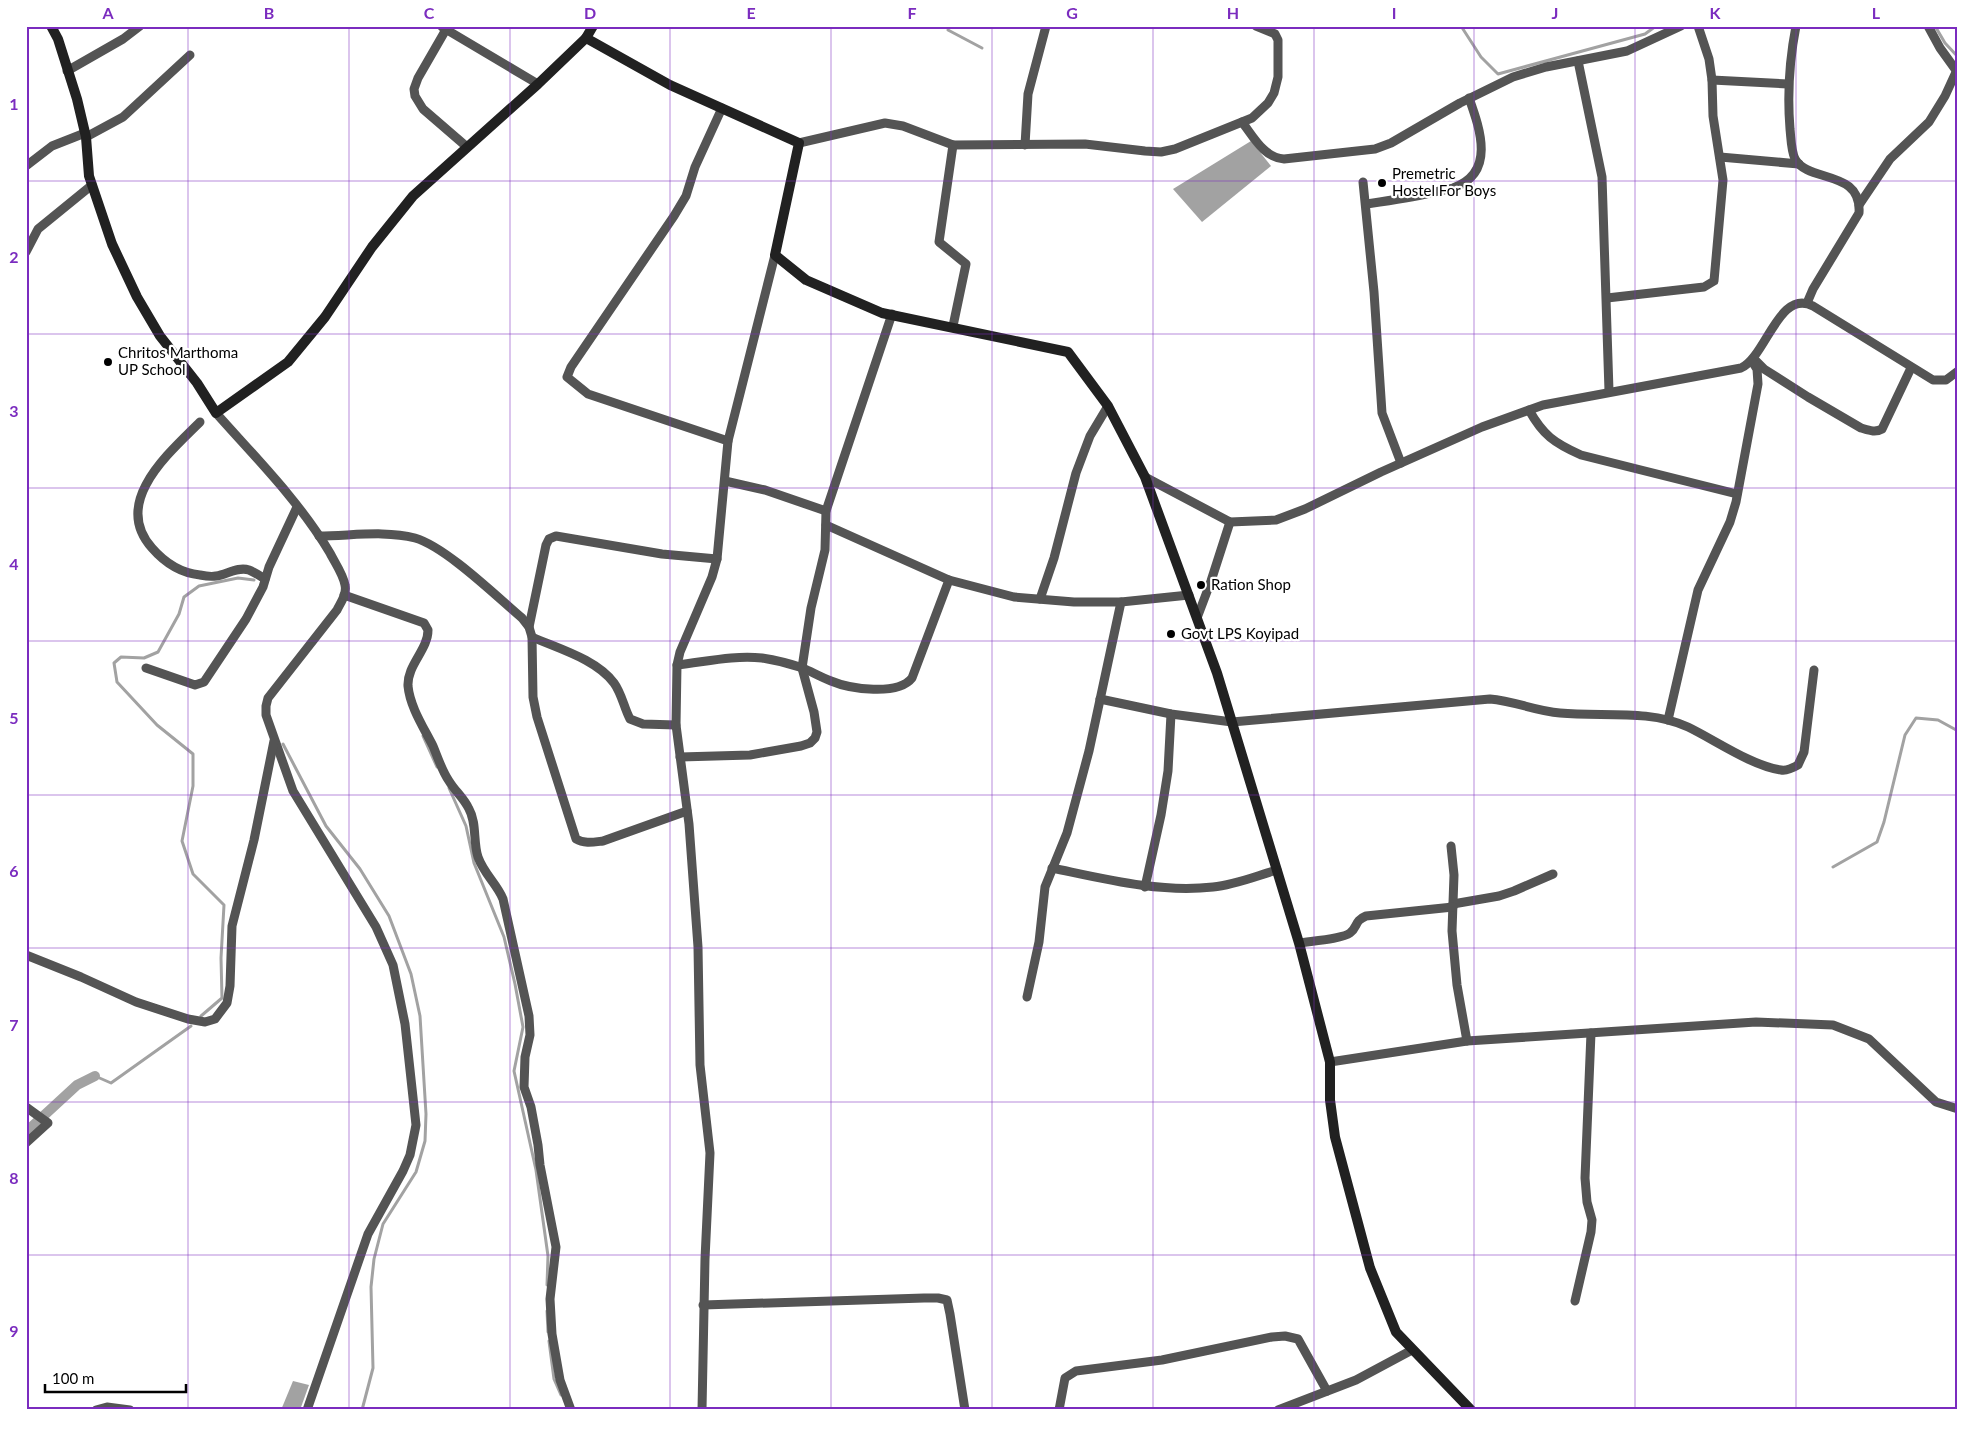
<svg xmlns="http://www.w3.org/2000/svg" width="1984" height="1436" font-family="Lato,sans-serif">
<style>
.water{fill:#a2a2a2}
.lines{fill:none;stroke-linecap:round;stroke-linejoin:round}
.stream{stroke:#a2a2a2;stroke-width:3}
.canal{stroke:#a2a2a2;stroke-width:10}
.street{stroke:#545454;stroke-width:9}
.secondary{stroke:#212121;stroke-width:10}
.grid{fill:none;stroke:#7b2cbf;stroke-width:1;stroke-opacity:0.55}
.poi-dot{fill:#000;stroke:#fff;stroke-width:2}
.labels{text-anchor:middle;stroke-width:4.5;stroke-linejoin:round;paint-order:stroke}
.poi-label{font-size:15px;fill:#000;stroke:#fff;text-anchor:start}
.neatline{fill:none;stroke:#7b2cbf;stroke-width:2}
.grid-label{font-size:16px;text-anchor:middle;font-weight:bold;fill:#7b2cbf}
</style>
<rect width="100%" height="100%" fill="#fff"/>
<g class="water">
<polygon points="1251,141 1271,166 1202,222 1173,189"/>
<polygon points="293,1381 309,1385 300,1410 281,1410"/>
</g>
<g class="lines">
<g class="stream">
<polyline points="949,26 948,30 982,48"/>
<polyline points="1461,26 1481,57 1498,74 1645,34 1656,26"/>
<polyline points="1935,26 1945,43 1958,57"/>
<polyline points="423,736 437,767"/>
<polyline points="283,744 326,826 360,869 389,916 411,974 420,1016 426,1114 425,1141 416,1172 383,1224 374,1259 371,1287 373,1368 362,1410"/>
<polyline points="449,788 466,826 474,863 504,937 515,984 523,1027 514,1071 536,1170 548,1256 547,1285"/>
<polyline points="1833,867 1877,842 1884,822 1905,735 1916,718 1938,720 1958,731"/>
<polyline points="201,1016 222,998 221,958 224,905 193,874 182,841 193,786 193,754 157,725 117,682 114,663 121,657 144,658 158,652 179,614 184,597 199,586 238,578 254,580"/>
<polyline points="95,1076 111,1083 191,1026"/>
<polyline points="547,1311 548,1332"/>
<polyline points="549,1341 554,1379 561,1395"/>
</g>
<polyline class="canal" points="26,1132 77,1085 95,1076"/>
<g class="street">
<polyline points="448,26 418,78 414,89 415,96 423,109 467,147"/>
<path d="M1796 26C1789 62 1787 92 1790 129 1791 138 1791 150 1795 159 1808 183 1862 169 1859 213L1813 289 1807 303"/>
<polyline points="1928,26 1940,48 1958,73"/>
<polyline points="442,27 538,84"/>
<polyline points="1578,61 1602,177 1609,391"/>
<polyline points="67,71 123,39 140,26"/>
<polyline points="1712,80 1788,84"/>
<polyline points="722,108 695,167 686,196 674,216 571,367 567,377 588,394 728,441"/>
<path d="M1242 122C1253 136 1264 158 1284 159L1375 149 1391 143 1460 103 1513 77 1546 67 1627 51 1681 26"/>
<polyline points="86,137 123,117 190,55"/>
<polyline points="799,143 885,123 903,126 953,145 1085,144 1145,151 1161,152 1175,149 1252,118 1268,103 1274,93 1278,77 1278,40 1275,34 1256,26"/>
<polyline points="953,145 939,242 966,264 953,326"/>
<polyline points="1025,145 1028,94 1046,26"/>
<polyline points="1720,157 1799,164"/>
<polyline points="26,166 52,146 85,133"/>
<polyline points="1363,182 1374,292 1382,413 1401,463"/>
<path d="M1366 204C1387 201 1409 198 1430 193 1438 191 1446 190 1453 188 1496 173 1480 129 1469 98"/>
<polyline points="1859,205 1890,159 1929,122 1945,96 1956,72"/>
<polyline points="26,252 38,229 92,185"/>
<polyline points="1607,298 1704,287 1714,281 1723,180 1713,116 1712,80 1709,59 1698,26"/>
<path d="M1756 361 1764 369 1808 397 1861 428C1868 430 1875 433 1882 429L1911 368"/>
<path d="M1529 410C1543 435 1554 443 1581 455L1737 494"/>
<path d="M216 413C255 457 300 502 330 553 335 563 343 574 345 585 347 594 341 602 337 610L268 698 266 706V715L293 791 376 927 393 965 405 1024 416 1125 410 1155 403 1171 368 1234 307 1410"/>
<path d="M200 422C169 453 111 502 152 548 165 563 181 573 200 575 205 576 211 577 216 576 226 575 238 566 249 570 254 572 260 576 265 579"/>
<path d="M1145 477 1230 522 1276 520 1305 509 1381 472 1482 427 1543 405 1741 368C1766 357 1779 288 1813 306L1933 380H1946L1958 371"/>
<polyline points="725,481 765,490 826,511"/>
<polyline points="826,525 949,580 1014,597 1074,602 1121,602 1189,595"/>
<path d="M319 536C350 536 385 530 415 538 446 547 496 596 522 618L529 627 532 637 533 697 537 717 576 839C584 844 594 842 603 841L687 811"/>
<path d="M344 595 424 623 428 630C428 650 407 665 408 686 410 707 424 728 433 746 438 758 442 771 449 781 455 791 464 798 469 809 477 823 473 842 478 857 484 874 497 884 503 899L529 1016 530 1035 525 1057 524 1087 531 1107 538 1145 540 1165 556 1247 550 1299 552 1334 560 1380 571 1410"/>
<polyline points="1040,599 1054,558 1076,473 1090,436 1108,406"/>
<polyline points="1197,618 1211,581 1230,522"/>
<polyline points="529,627 546,545 549,539 556,536 662,554 717,559"/>
<path d="M532 637C559 649 596 659 614 683 622 694 624 708 630 719L643 724 676 725"/>
<path d="M677 665C705 662 733 655 762 658 775 660 791 664 803 668 812 672 821 677 831 681 850 689 898 696 912 678L949 580"/>
<polyline points="146,668 195,685 204,682 246,619 263,587 269,567 297,507"/>
<path d="M1100 699 1171 714 1232 722 1490 699C1514 701 1536 711 1560 713 1602 717 1649 709 1688 727 1715 740 1752 766 1781 770 1787 771 1793 768 1798 765L1804 752 1814 670"/>
<polyline points="1668,720 1698,590 1730,522 1736,502 1758,384 1757,369 1752,361"/>
<polyline points="680,757 750,755 801,746 810,743 815,738 817,732 814,712 802,668 811,608 825,550 826,511 892,314"/>
<polyline points="1451,846 1454,875 1452,931 1457,985 1467,1041"/>
<path d="M1052 868C1105 879 1159 893 1213 887 1235 885 1256 876 1277 870"/>
<polyline points="1145,887 1161,815 1168,771 1171,714"/>
<polyline points="1453,904 1499,896 1514,891 1553,874"/>
<path d="M1299 943C1311 941 1342 939 1350 933 1358 927 1354 921 1366 916L1453 907"/>
<polyline points="26,955 81,977 136,1002 188,1019 205,1022 215,1019 227,1003 230,986 232,926 254,840 274,741"/>
<polyline points="1027,997 1039,942 1045,887 1067,833 1089,751 1121,602"/>
<polyline points="1330,1062 1467,1041 1756,1022 1833,1025 1869,1039 1936,1102 1958,1109"/>
<polyline points="26,1107 48,1123 26,1143"/>
<polyline points="1575,1301 1591,1232 1592,1220 1587,1202 1585,1178 1591,1033"/>
<polyline points="703,1305 924,1298 938,1298 947,1300 950,1314 965,1410"/>
<polyline points="96,1410 107,1407 130,1410"/>
<polyline points="702,1410 705,1259 710,1153 700,1065 698,947 689,824 676,725 677,665 680,652 712,577 717,559 728,441 775,255"/>
<polyline points="1059,1410 1065,1378 1076,1371 1162,1360 1272,1337 1285,1336 1298,1339 1327,1391"/>
<polyline points="1278,1410 1356,1380 1412,1350"/>
</g>
<g class="secondary">
<polyline points="51,26 58,39 77,99 86,137 89,176 112,244 137,297 160,336 197,383 216,413 288,362 325,317 372,247 413,196 538,84 586,38"/>
<polyline points="593,26 586,38 670,85 799,143 775,255 806,280 882,313 1068,352 1108,406 1145,477 1217,673 1299,943 1330,1062 1330,1100 1335,1137 1370,1268 1396,1332 1471,1410"/>
</g>
</g>
<path class="grid" d="M188 26V1410M349 26V1410M510 26V1410M670 26V1410M831 26V1410M992 26V1410M1153 26V1410M1314 26V1410M1474 26V1410M1635 26V1410M1796 26V1410M26 181H1958M26 334H1958M26 488H1958M26 641H1958M26 795H1958M26 948H1958M26 1102H1958M26 1255H1958"/>
<g class="poi-dot">
<circle cx="1382" cy="183" r="5"/>
<circle cx="108" cy="362" r="5"/>
<circle cx="1201" cy="585" r="5"/>
<circle cx="1171" cy="634" r="5"/>
</g>
<g class="labels">
<g class="poi-label">
<text x="1392" y="179">Premetric<tspan x="1392" dy="17">Hostel For Boys</tspan></text>
<text x="118" y="358">Chritos Marthoma<tspan x="118" dy="17">UP School</tspan></text>
<text x="1211" y="590">Ration Shop</text>
<text x="1181" y="639">Govt LPS Koyipad</text>
</g>
</g>
<rect width="1984" height="1436" fill="none" stroke="#ffffff" stroke-width="55"/>
<path d="M45 1384v8h141v-8" fill="none" stroke="#000000" stroke-width="2.5"/>
<text x="52" y="1384" font-size="15" fill="#000000" stroke="#ffffff" stroke-width="4" paint-order="stroke">100 m</text>
<rect x="28" y="28" width="1928" height="1380" class="neatline"/>
<g class="grid-label">
<text x="108" y="19">A</text>
<text x="269" y="19">B</text>
<text x="429" y="19">C</text>
<text x="590" y="19">D</text>
<text x="751" y="19">E</text>
<text x="912" y="19">F</text>
<text x="1072" y="19">G</text>
<text x="1233" y="19">H</text>
<text x="1394" y="19">I</text>
<text x="1555" y="19">J</text>
<text x="1715" y="19">K</text>
<text x="1876" y="19">L</text>
<text x="14" y="110">1</text>
<text x="14" y="263">2</text>
<text x="14" y="417">3</text>
<text x="14" y="570">4</text>
<text x="14" y="724">5</text>
<text x="14" y="877">6</text>
<text x="14" y="1031">7</text>
<text x="14" y="1184">8</text>
<text x="14" y="1337">9</text>
</g>
</svg>
